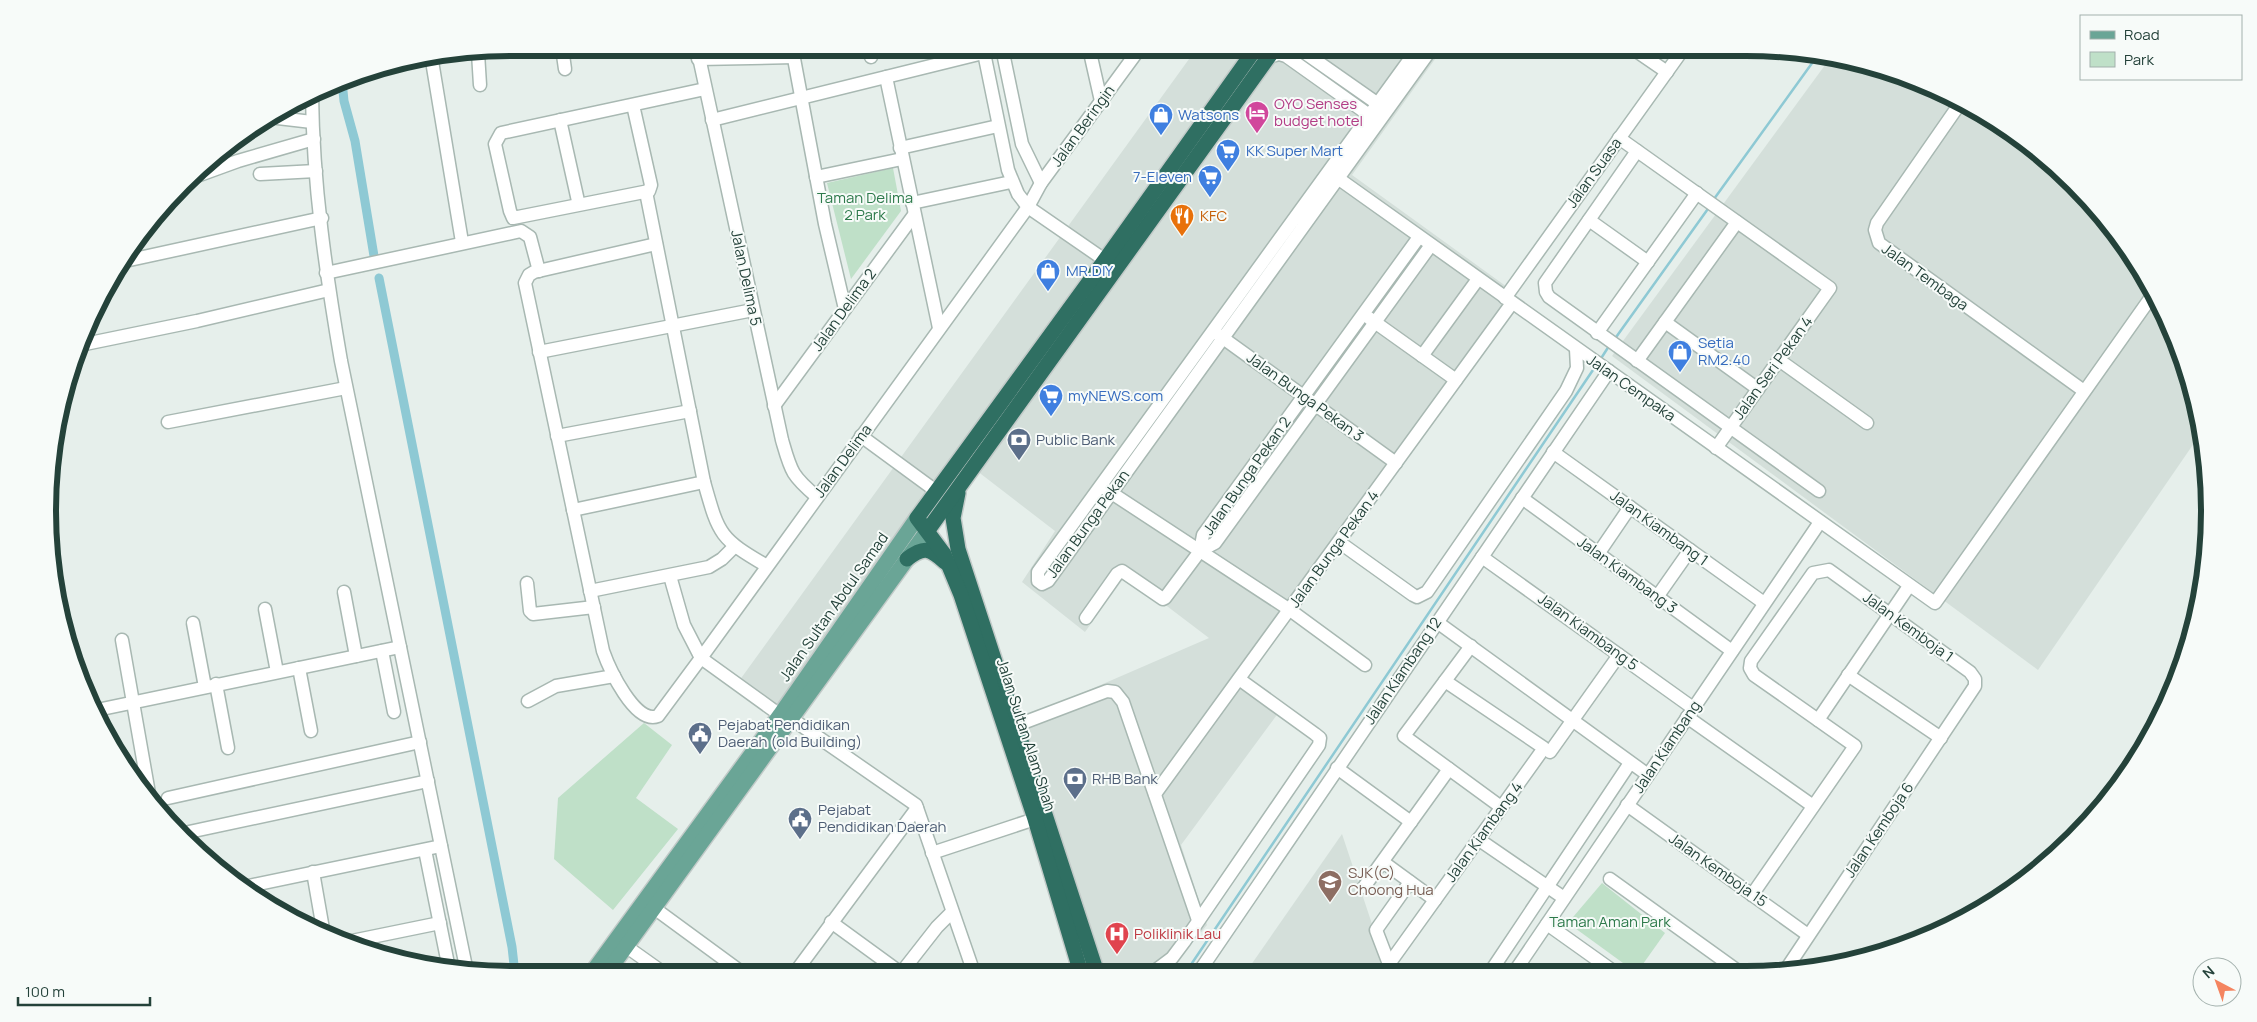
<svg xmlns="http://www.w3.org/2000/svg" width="2257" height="1022" font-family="Manrope,sans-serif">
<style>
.built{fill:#d4dfda}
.green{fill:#bfe0c8}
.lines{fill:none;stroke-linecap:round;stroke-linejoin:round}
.stream{stroke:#8ec9d4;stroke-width:2.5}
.canal{stroke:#8ec9d4;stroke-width:9}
.minor-casing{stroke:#a8b8b2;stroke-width:15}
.major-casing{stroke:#c2cac8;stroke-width:18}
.highway-casing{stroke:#c2cac8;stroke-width:18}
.minor{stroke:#fff;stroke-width:12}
.major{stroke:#6aa596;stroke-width:15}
.highway{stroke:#2f6f62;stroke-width:15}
.labels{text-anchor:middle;stroke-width:4;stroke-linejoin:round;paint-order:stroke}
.hotel-label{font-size:15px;fill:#b23c85;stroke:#f7fbf9;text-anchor:start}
.shop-label{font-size:15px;fill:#366cbe;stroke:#f7fbf9;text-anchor:start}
.street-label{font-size:15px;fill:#24423a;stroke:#f7fbf9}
.park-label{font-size:15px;fill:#2d7a4b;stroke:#f7fbf9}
.food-label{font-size:15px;fill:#c56008;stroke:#f7fbf9;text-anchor:start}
.service-label{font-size:15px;fill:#4e5e75;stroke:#f7fbf9;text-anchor:start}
.education-label{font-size:15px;fill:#785e54;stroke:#f7fbf9;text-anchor:start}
.health-label{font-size:15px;fill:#be3a42;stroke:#f7fbf9;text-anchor:start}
.rim{fill:none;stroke:#24423a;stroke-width:6}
</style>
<rect width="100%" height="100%" fill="#e6efeb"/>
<g class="built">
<polygon points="1197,48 1443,48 1352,175 1514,292 1234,677 1279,712 1181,845 1207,925 1168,972 1106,973 1022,719 1209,638 1126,575 1085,632 1022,582 1055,531 955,454 770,715 734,688"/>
<polygon points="1828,61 1895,72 1978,110 2052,163 2114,229 2162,306 2194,391 2201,433 2038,670 1612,356"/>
<polygon points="1342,834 1388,972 1246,972"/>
</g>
<g class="green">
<polygon points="893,168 901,211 851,279 827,183"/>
<polygon points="644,723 672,745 636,798 678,829 613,910 554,859 558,798"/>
<polygon points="1602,883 1665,933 1638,971 1634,971 1568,923"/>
</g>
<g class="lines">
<g class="stream">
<polyline points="1714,199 1815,59"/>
<polyline points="1614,340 1710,206"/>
<polyline points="1600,360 1609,346"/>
<polyline points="1186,972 1595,367"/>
</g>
<g class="canal">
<polyline points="342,81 344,101 355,141 374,256"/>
<polyline points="379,278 512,947 515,974"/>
</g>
<defs>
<g id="minor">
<polyline points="562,48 565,69"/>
<path d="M697 48 782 440C791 471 791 475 817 497"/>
<polyline points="792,48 825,224 845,309"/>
<polyline points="868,48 871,57"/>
<polyline points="983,48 1008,170 1018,194 1028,207 1112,265"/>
<polyline points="1002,48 1022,144 1041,183"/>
<polyline points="1089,48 1101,101"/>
<polyline points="1298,48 1378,104"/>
<polyline points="1418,48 1038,572 1038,581 1042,584 1048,581 1432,48"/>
<polyline points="1632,48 1667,72"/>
<polyline points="478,53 480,85"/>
<polyline points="1268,57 1279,54 1286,56 1369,115"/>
<polyline points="698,59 794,57"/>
<polyline points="432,61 462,242"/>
<polyline points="886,77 939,328"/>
<path d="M312 95C313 184 326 274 341 361L466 967"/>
<polyline points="1961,102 1877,223 1875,230 1879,243 2084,391"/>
<polyline points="633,105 651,185 649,191 513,218 510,211 495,144 501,133 705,89"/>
<polyline points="269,117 312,122"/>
<polyline points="560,120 578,201"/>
<polyline points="712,120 983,53"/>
<polyline points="1619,138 1830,288 1716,448"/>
<polyline points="900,148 998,126"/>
<polyline points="1637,151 1545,283 1546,292 1549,297 1819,491"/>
<polyline points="260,174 316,171"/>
<polyline points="1332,174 1935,603 2154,293"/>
<polyline points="194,177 238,161 314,139"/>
<polyline points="816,177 902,159"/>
<path d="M646 192 704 482C719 535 719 538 767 566"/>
<polyline points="912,203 1011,182"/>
<polyline points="1589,220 1648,262"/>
<path d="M656 244 534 272 529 275 525 283 603 651C609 668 635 725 658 716L701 658 1028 207 1041 183 1140 48"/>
<polyline points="125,261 322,218"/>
<polyline points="326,273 521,231 530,237 539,271"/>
<polyline points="1505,298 1684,48"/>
<polyline points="1369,318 1456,380"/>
<polyline points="1665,322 1758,389"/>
<polyline points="1216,333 1396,463"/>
<polyline points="1597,333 1697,193"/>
<polyline points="85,344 197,321 329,290"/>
<polyline points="539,352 753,310"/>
<polyline points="1422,356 1478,279"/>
<polyline points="1779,360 1867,423"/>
<polyline points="1637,361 1737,222"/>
<polyline points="774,406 914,215"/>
<polyline points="168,422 346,388"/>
<polyline points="557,436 690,411"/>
<polyline points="861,436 936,491"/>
<polyline points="1553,452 1764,603"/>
<polyline points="1104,488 1290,610 1365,665"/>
<polyline points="1522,498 1732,651"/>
<polyline points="573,510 704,482"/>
<polyline points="1339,542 1413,595 1417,597 1427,592 1566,391 1577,368 1576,349"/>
<polyline points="1200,551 1215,543 1431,245"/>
<polyline points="1598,554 1630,507"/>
<polyline points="1482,557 1693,708"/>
<polyline points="670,576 684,625 701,658 780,715"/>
<polyline points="527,583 530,611 533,614 594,607"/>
<polyline points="590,591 709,567 722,559 734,547"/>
<polyline points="344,592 356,656"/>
<polyline points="1657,597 1690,550"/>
<polyline points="265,609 277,672"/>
<polyline points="1086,618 1117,574 1122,571 1163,599 1165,598 1200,551 1203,535 1419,237"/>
<polyline points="1437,622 1648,775"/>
<polyline points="193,623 205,687"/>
<polyline points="122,640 150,799"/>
<polyline points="1471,646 1404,736 1501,807"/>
<polyline points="382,651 394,712"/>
<polyline points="299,668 311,731"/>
<polyline points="1848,675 1941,738"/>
<polyline points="216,684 228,748"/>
<polyline points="528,701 556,686 614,676"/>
<polyline points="97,710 400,647"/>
<polyline points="1687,717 1813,806"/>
<polyline points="792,719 916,805 974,973"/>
<polyline points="1818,720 1909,586"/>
<polyline points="1015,726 1107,691 1115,692 1123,702 1198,920"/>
<polyline points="1550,752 1619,655"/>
<polyline points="1337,768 1411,822"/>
<polyline points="1155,794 1512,303"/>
<polyline points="168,798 420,742"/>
<polyline points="1627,805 1808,935"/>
<polyline points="189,832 428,781"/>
<polyline points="1478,839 1564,898"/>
<polyline points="425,850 448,964"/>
<polyline points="932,853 1044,816"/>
<polyline points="1383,862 1435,900"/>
<polyline points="313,872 323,929"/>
<polyline points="1610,879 1738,971"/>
<polyline points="244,887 441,846"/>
<polyline points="1364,887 1449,769"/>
<polyline points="1752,895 1855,746 1754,675 1750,668 1751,661 1813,573 1829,570 1970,672 1975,679 1975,686 1785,971"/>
<polyline points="654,908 744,974"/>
<polyline points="831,922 901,973"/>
<polyline points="1547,924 1613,971"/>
<polyline points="347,942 440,923"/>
<polyline points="627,947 665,974"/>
<polyline points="1389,964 1544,748 1445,681"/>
<polyline points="1389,964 1376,930 1410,882"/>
<polyline points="1491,971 1630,763"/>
<polyline points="1515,971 1820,522"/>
<polyline points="1199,972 1609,371"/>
<polyline points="901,973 937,927 952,912"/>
<polyline points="1152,973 1172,958 1184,942 1319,745 1320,738 1315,734 1239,679"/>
<polyline points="794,974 917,808"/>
</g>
<g id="major">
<polyline points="591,974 780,715 917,518"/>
<polyline points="606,974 928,530"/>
</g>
<g id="highway">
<polyline points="958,493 953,518 958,549 1097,973"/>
<polyline points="928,530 1275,48"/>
<path d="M907 559C924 546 929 548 945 562"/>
<polyline points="1081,973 1035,819 961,595 944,554 917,518 1105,260 1256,48"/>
</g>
</defs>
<use href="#minor" class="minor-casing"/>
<use href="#major" class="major-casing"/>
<use href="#highway" class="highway-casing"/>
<use href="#minor" class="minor"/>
<use href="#major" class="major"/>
<use href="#highway" class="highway"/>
</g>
<defs>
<symbol id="hotel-pin" viewBox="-11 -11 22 30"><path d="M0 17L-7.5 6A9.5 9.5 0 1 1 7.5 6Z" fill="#d1479c" stroke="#f7fbf9"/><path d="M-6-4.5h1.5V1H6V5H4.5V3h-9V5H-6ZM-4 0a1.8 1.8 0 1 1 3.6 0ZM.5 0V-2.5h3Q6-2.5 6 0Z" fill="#fff"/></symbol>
<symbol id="shop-pin" viewBox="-11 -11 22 30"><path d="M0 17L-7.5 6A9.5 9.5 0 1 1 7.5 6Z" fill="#3f7fe0" stroke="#f7fbf9"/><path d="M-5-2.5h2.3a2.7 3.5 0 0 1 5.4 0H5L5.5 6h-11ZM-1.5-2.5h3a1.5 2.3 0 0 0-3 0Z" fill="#fff"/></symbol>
<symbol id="supermarket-pin" viewBox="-11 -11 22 30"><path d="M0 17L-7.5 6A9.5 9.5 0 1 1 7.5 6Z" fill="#3f7fe0" stroke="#f7fbf9"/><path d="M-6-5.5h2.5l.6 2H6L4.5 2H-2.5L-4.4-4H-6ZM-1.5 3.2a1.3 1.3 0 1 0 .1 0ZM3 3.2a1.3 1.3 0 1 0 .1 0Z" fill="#fff"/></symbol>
<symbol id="restaurant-pin" viewBox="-11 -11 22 30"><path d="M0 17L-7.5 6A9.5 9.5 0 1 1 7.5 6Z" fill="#e8710a" stroke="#f7fbf9"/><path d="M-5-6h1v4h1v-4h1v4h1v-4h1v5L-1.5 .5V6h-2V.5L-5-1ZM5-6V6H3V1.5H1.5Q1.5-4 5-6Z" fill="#fff"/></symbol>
<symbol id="bank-pin" viewBox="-11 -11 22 30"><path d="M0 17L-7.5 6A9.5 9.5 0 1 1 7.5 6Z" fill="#5c6f8a" stroke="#f7fbf9"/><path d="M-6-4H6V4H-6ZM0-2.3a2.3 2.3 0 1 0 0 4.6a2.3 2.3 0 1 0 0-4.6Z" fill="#fff"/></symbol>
<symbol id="civic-pin" viewBox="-11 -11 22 30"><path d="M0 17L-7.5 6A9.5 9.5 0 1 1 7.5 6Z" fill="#5c6f8a" stroke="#f7fbf9"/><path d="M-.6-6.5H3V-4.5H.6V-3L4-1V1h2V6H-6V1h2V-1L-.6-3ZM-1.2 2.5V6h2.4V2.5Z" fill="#fff"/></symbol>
<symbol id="school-pin" viewBox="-11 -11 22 30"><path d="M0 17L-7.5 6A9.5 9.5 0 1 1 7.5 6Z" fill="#8d6e63" stroke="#f7fbf9"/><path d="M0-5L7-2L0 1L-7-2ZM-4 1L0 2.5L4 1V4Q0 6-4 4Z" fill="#fff"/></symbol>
<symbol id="hospital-pin" viewBox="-11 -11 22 30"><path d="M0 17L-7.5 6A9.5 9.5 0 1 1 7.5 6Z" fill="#e0444e" stroke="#f7fbf9"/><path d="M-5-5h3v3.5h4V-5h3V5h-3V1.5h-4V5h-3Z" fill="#fff"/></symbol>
</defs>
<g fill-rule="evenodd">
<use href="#hotel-pin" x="1243" y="99" width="28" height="38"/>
<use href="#shop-pin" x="1147" y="101" width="28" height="38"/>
<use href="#supermarket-pin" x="1214" y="137" width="28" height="38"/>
<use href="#supermarket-pin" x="1196" y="163" width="28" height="38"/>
<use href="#restaurant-pin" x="1168" y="202" width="28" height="38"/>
<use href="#shop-pin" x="1034" y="257" width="28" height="38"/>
<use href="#shop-pin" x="1666" y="338" width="28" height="38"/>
<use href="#supermarket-pin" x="1037" y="382" width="28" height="38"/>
<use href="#bank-pin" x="1005" y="426" width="28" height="38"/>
<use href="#civic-pin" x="686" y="720" width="28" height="38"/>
<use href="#bank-pin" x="1061" y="765" width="28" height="38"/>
<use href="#civic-pin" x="786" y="805" width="28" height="38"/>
<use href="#school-pin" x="1316" y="868" width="28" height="38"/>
<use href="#hospital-pin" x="1103" y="920" width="28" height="38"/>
</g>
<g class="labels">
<g class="hotel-label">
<text x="1274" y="109">OYO Senses<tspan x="1274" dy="17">budget hotel</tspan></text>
</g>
<g class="shop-label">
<text x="1178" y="120">Watsons</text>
<text x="1246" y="156">KK Super Mart</text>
<text x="1192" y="182" text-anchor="end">7-Eleven</text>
<text x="1066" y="276">MR.DIY</text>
<text x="1698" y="348">Setia<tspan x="1698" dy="17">RM2.40</tspan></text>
<text x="1068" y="401">myNEWS.com</text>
</g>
<g class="street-label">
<text transform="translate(1083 126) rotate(-54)" y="5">Jalan Beringin</text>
<text transform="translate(1594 173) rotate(-54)" y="5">Jalan Suasa</text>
<text transform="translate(1925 277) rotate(36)" y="5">Jalan Tembaga</text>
<text transform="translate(746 278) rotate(78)" y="5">Jalan Delima 5</text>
<text transform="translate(844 310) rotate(-54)" y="5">Jalan Delima 2</text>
<text transform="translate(1773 368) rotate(-54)" y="5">Jalan Seri Pekan 4</text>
<text transform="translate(1631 388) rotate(35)" y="5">Jalan Cempaka</text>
<text transform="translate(1305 397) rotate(36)" y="5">Jalan Bunga Pekan 3</text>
<text transform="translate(843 461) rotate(-54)" y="5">Jalan Delima</text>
<text transform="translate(1247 476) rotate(-55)" y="5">Jalan Bunga Pekan 2</text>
<text transform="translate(1088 524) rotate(-54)" y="5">Jalan Bunga Pekan</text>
<text transform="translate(1659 528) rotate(36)" y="5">Jalan Kiambang 1</text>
<text transform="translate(1334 549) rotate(-54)" y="5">Jalan Bunga Pekan 4</text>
<text transform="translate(1627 575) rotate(36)" y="5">Jalan Kiambang 3</text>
<text transform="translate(834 607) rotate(-55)" y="5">Jalan Sultan Abdul Samad</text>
<text transform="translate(1908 627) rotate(36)" y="5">Jalan Kemboja 1</text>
<text transform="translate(1588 632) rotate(36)" y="5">Jalan Kiambang 5</text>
<text transform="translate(1403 671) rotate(-56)" y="5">Jalan Kiambang 12</text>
<text transform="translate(1026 735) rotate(72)" y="5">Jalan Sultan Alam Shah</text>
<text transform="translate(1667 747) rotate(-56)" y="5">Jalan Kiambang</text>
<text transform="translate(1879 830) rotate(-56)" y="5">Jalan Kemboja 6</text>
<text transform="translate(1484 832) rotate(-54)" y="5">Jalan Kiambang 4</text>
<text transform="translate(1718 870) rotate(35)" y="5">Jalan Kemboja 15</text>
</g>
<g class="park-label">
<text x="865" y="203">Taman Delima<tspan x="865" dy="17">2 Park</tspan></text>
<text x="1610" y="927">Taman Aman Park</text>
</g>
<g class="food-label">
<text x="1200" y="221">KFC</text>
</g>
<g class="service-label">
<text x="1036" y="445">Public Bank</text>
<text x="718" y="730">Pejabat Pendidikan<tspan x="718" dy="17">Daerah (old Building)</tspan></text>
<text x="1092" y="784">RHB Bank</text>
<text x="818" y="815">Pejabat<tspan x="818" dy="17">Pendidikan Daerah</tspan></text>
</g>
<g class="education-label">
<text x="1348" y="878">SJK(C)<tspan x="1348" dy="17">Choong Hua</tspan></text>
</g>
<g class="health-label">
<text x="1134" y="939">Poliklinik Lau</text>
</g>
</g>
<path d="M0 0H2257V1022H0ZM511 56H1746A455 455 0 0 1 2201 511V511A455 455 0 0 1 1746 966H511A455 455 0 0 1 56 511V511A455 455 0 0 1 511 56Z" fill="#f7fbf9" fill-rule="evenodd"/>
<path class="rim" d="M511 56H1746A455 455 0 0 1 2201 511V511A455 455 0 0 1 1746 966H511A455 455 0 0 1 56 511V511A455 455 0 0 1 511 56Z"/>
<rect x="2080" y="15" width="162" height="65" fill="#f7fbf9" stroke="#a3b1ad"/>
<rect x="2090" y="31" width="25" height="8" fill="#6aa596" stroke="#a3b1ad"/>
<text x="2124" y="40" font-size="15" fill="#24423a">Road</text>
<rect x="2090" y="52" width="25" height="15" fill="#bfe0c8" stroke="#a3b1ad"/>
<text x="2124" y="65" font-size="15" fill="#24423a">Park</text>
<g transform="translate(2217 982) rotate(319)"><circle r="24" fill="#f7fbf9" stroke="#a3b1ad"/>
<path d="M0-4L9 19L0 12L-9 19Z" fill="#f4845f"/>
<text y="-8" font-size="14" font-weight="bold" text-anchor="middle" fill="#24423a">N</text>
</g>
<path d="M18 997v8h132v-8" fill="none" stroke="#24423a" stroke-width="2.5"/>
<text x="25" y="997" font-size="15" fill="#24423a" stroke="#f7fbf9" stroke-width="4" paint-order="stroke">100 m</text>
</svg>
